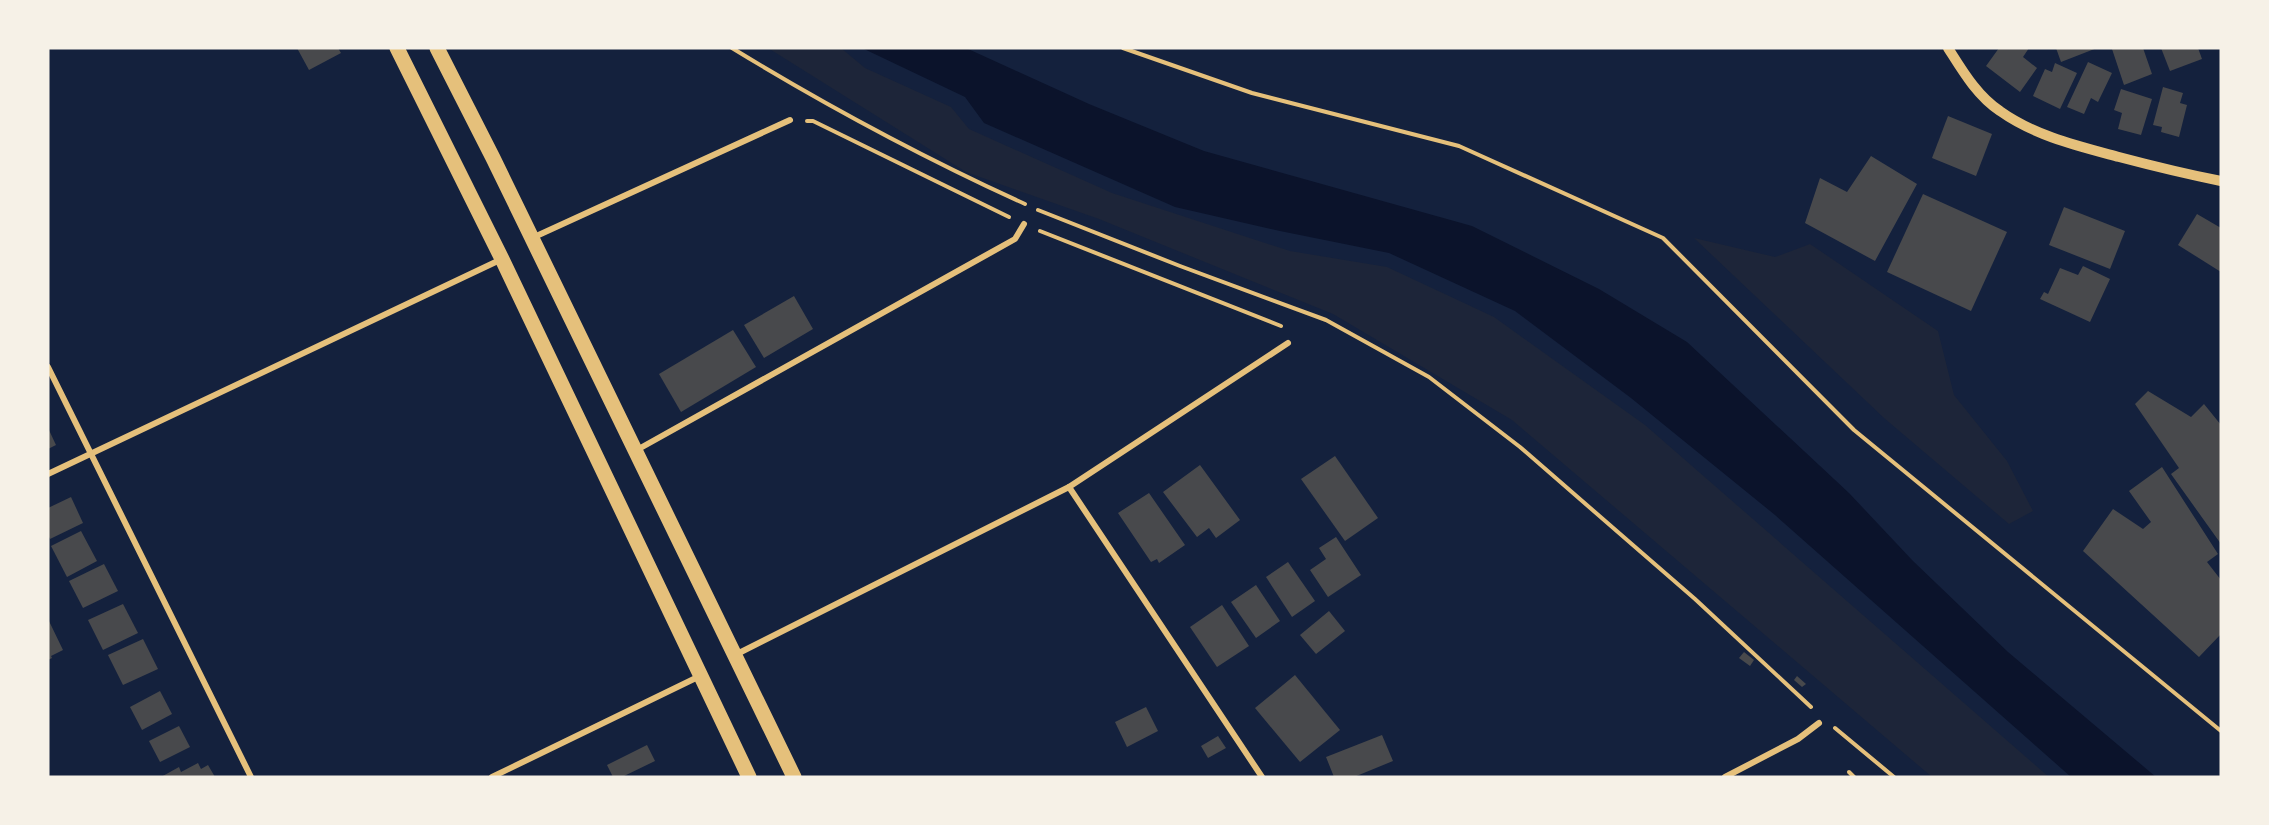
<svg xmlns="http://www.w3.org/2000/svg" width="2269" height="825" font-family="'Noto Sans',sans-serif">
<style>
.green{fill:#1d2539}
.water{fill:#0b132b}
.building{fill:#48494c}
.lines{fill:none;stroke-linecap:round;stroke-linejoin:round}
.path{stroke:#e5c07b;stroke-width:4}
.minor{stroke:#e5c07b;stroke-width:6}
.tertiary{stroke:#e5c07b;stroke-width:10}
.primary{stroke:#e5c07b;stroke-width:15}
</style>
<rect width="100%" height="100%" fill="#14213d"/>
<g class="green">
<polygon points="768,48 841,48 865,68 951,107 969,129 1112,193 1290,251 1387,267 1494,317 1645,425 2049,777 1932,777 1512,420 1333,314 1099,219 966,172"/>
<polygon points="1694,238 1775,257 1810,244 1938,331 1954,395 2007,461 2033,511 2009,524 1884,418"/>
</g>
<polygon class="water" points="862,48 966,48 1089,104 1204,151 1472,226 1599,289 1687,342 1849,493 1913,561 2008,652 2156,777 2071,777 1775,515 1631,398 1515,311 1389,253 1280,231 1175,207 984,123 965,97"/>
<g class="building">
<polygon points="297,48 338,48 341,53 309,70"/>
<polygon points="1999,48 2029,48 2023,57 2037,68 2020,92 1986,66"/>
<polygon points="2056,48 2097,48 2061,62"/>
<polygon points="2115,48 2143,48 2152,74 2124,85 2112,49"/>
<polygon points="2161,48 2198,48 2202,59 2170,71"/>
<polygon points="2088,62 2112,73 2098,102 2091,98 2084,114 2067,107"/>
<polygon points="2055,63 2077,73 2060,109 2033,96 2045,69 2052,72"/>
<polygon points="2163,87 2183,93 2180,103 2187,105 2179,137 2161,132 2162,127 2153,125"/>
<polygon points="2121,89 2152,99 2141,135 2118,129 2122,113 2114,110"/>
<polygon points="1948,116 1992,134 1976,176 1932,158"/>
<polygon points="1871,156 1917,184 1875,261 1805,223 1820,178 1847,192"/>
<polygon points="1923,194 2007,232 1971,311 1887,272"/>
<polygon points="2064,207 2125,231 2110,269 2049,245"/>
<polygon points="2197,214 2221,228 2221,272 2178,245"/>
<polygon points="2083,266 2110,279 2090,322 2040,299 2044,292 2048,294 2060,268 2078,275"/>
<polygon points="794,296 813,329 764,358 744,325"/>
<polygon points="733,330 756,367 681,412 659,374"/>
<polygon points="2148,391 2191,417 2204,404 2221,425 2221,544 2171,474 2179,468 2135,404"/>
<polygon points="48,428 56,445 48,449"/>
<polygon points="1335,456 1378,518 1345,541 1301,479"/>
<polygon points="1200,465 1240,520 1216,538 1209,528 1197,537 1163,492"/>
<polygon points="2162,467 2218,554 2207,562 2221,580 2221,634 2199,657 2083,551 2113,509 2143,529 2151,522 2129,491"/>
<polygon points="1149,493 1185,545 1159,563 1157,559 1151,562 1118,513"/>
<polygon points="71,497 83,523 50,539 48,535 48,508"/>
<polygon points="81,531 97,561 67,577 51,546"/>
<polygon points="1336,537 1361,575 1328,597 1310,570 1326,559 1319,548"/>
<polygon points="1288,562 1315,601 1292,617 1266,577"/>
<polygon points="104,564 118,591 83,608 69,581"/>
<polygon points="1256,585 1280,621 1256,638 1231,602"/>
<polygon points="123,604 138,633 103,650 88,620"/>
<polygon points="1222,605 1249,646 1217,667 1190,627"/>
<polygon points="1329,611 1345,631 1316,654 1300,635"/>
<polygon points="48,619 63,650 51,656 52,658 48,660"/>
<polygon points="143,639 158,669 123,685 108,655"/>
<polygon points="1744,652 1754,660 1750,666 1739,658"/>
<polygon points="1295,675 1340,730 1300,762 1255,708"/>
<polygon points="1797,676 1806,684 1802,687 1794,680"/>
<polygon points="160,691 172,714 142,730 130,707"/>
<polygon points="1146,707 1158,731 1127,747 1115,722"/>
<polygon points="179,726 190,747 160,762 149,741"/>
<polygon points="1382,735 1393,761 1354,777 1334,777 1326,757"/>
<polygon points="1218,736 1226,748 1208,758 1201,746"/>
<polygon points="647,745 655,761 622,777 613,777 607,765"/>
<polygon points="198,763 201,769 208,765 215,777 161,777 179,767 181,772"/>
</g>
<g class="lines">
<g class="path">
<path d="M732 48C827 106 924 158 1025 204"/>
<polyline points="1123,48 1252,93 1459,146 1663,238 1854,430 2221,731"/>
<polyline points="807,121 813,121 1009,217"/>
<polyline points="1038,210 1180,266 1326,320 1429,377 1520,447 1695,599 1811,707"/>
<polyline points="1040,231 1281,326"/>
<polyline points="1835,728 1894,777"/>
<polyline points="1849,772 1854,777"/>
</g>
<g class="minor">
<polyline points="532,238 790,120"/>
<polyline points="48,367 251,777"/>
<polyline points="635,451 1015,239 1024,224"/>
<polyline points="48,474 502,259"/>
<polyline points="1069,487 1262,777"/>
<polyline points="735,655 1069,487 1288,343"/>
<polyline points="492,777 700,676"/>
<polyline points="1725,777 1798,739 1819,723"/>
</g>
<path class="tertiary" d="M1948 48C1962 70 1977 96 2000 111 2035 136 2078 146 2119 157 2153 166 2186 174 2221 181"/>
<g class="primary">
<polyline points="397,48 502,259 749,777"/>
<polyline points="437,48 493,158 794,777"/>
</g>
</g>
<rect width="2269" height="825" fill="none" stroke="#f6f1e7" stroke-width="99"/>
</svg>
